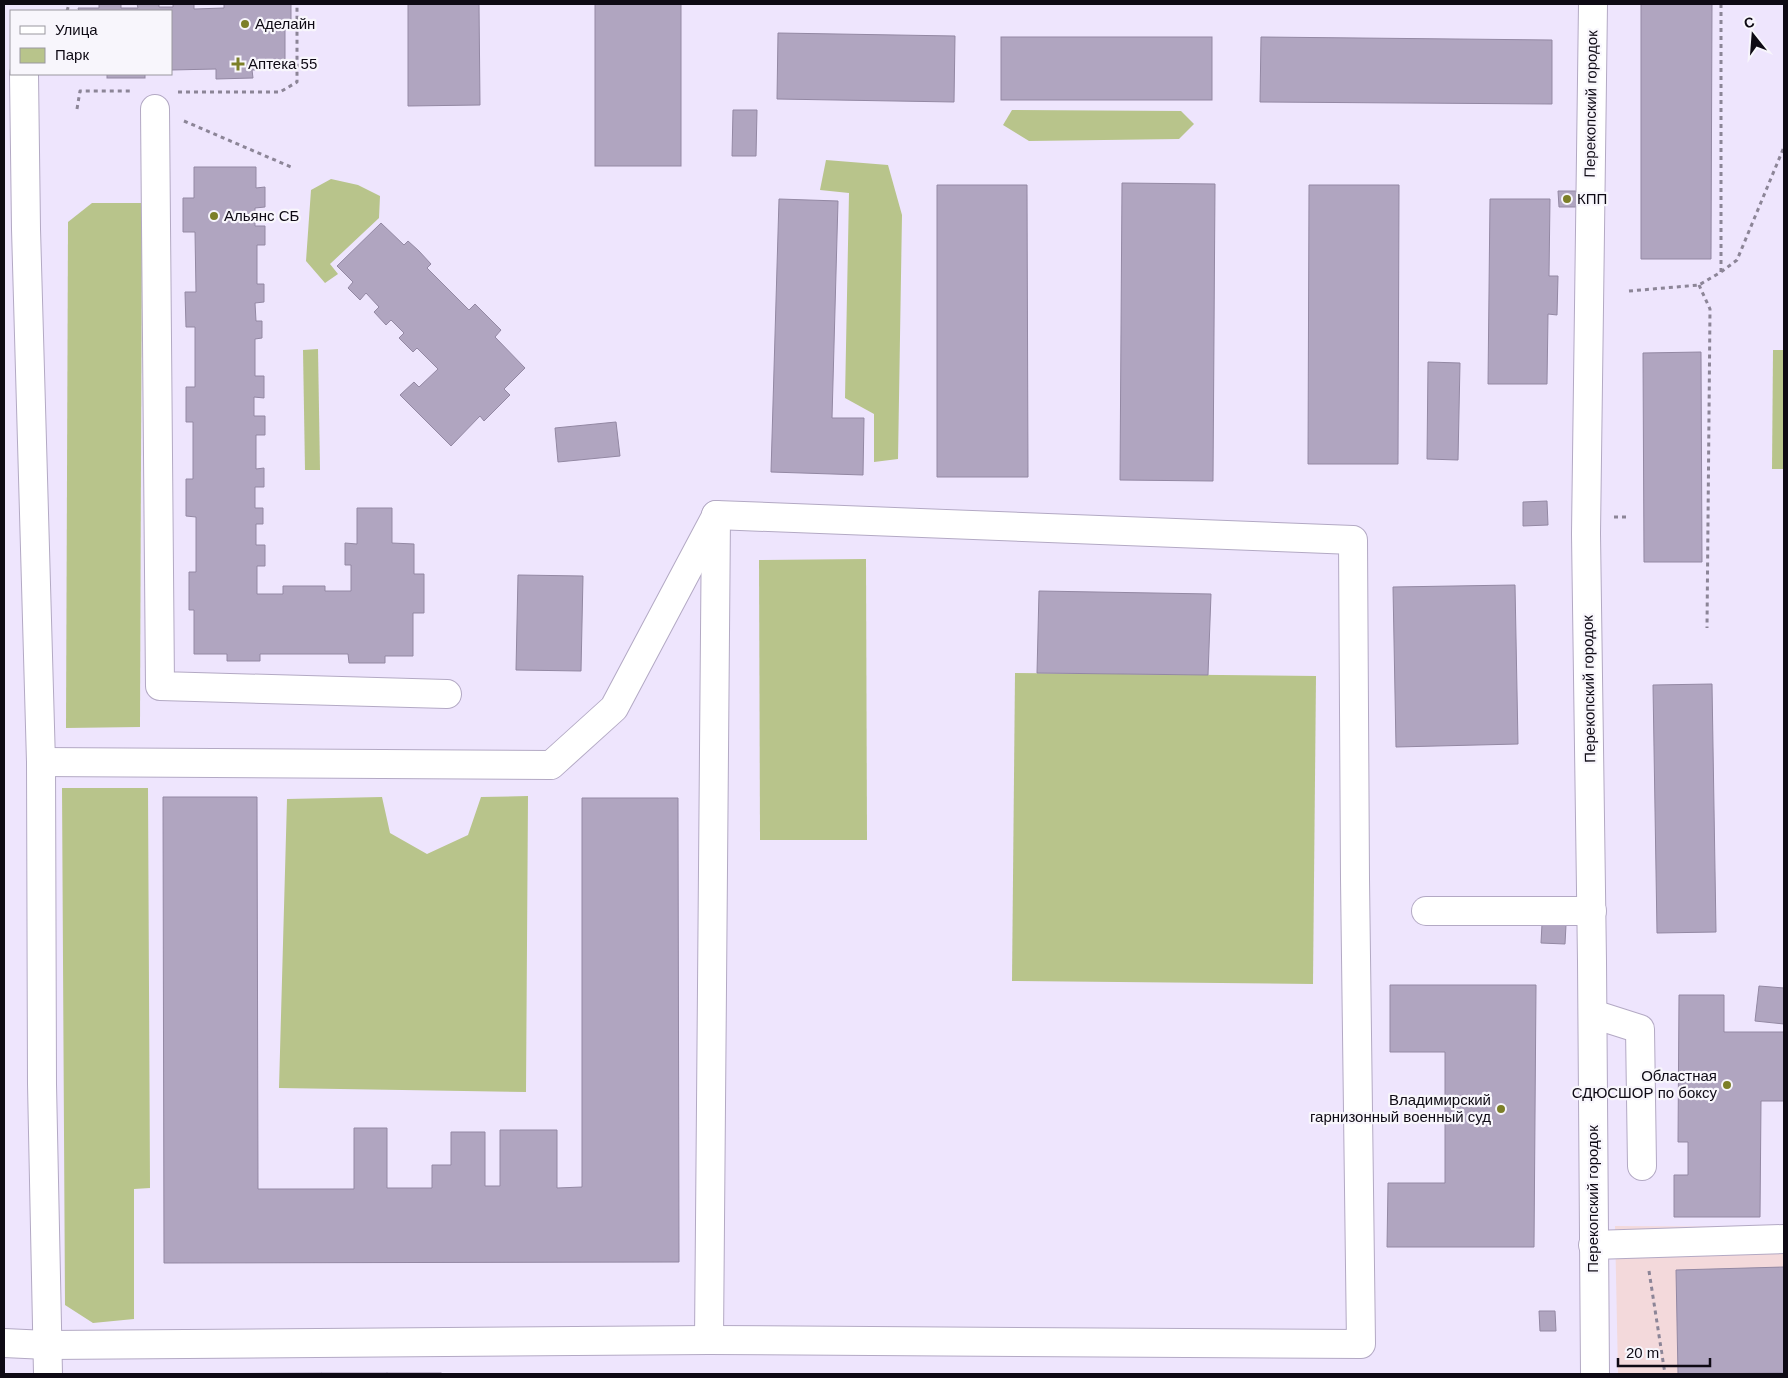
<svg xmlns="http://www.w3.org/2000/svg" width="1788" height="1378" font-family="Arial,sans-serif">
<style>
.commercial{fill:#f3d9db}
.green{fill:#b8c48b}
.building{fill:#b0a5c0;stroke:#9388a3}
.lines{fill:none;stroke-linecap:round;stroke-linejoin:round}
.minor-casing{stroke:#b3a9c4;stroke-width:30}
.path{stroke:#8c8597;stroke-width:3;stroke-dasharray:4 4;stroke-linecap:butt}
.minor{stroke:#fff;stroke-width:28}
.poi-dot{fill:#7c7f28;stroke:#f8f6fc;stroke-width:2}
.labels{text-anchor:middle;stroke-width:4.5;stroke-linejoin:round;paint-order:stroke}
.poi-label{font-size:15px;fill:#0e0a14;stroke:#f8f6fc;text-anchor:start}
.street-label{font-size:15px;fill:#0e0a14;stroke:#f8f6fc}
</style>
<rect width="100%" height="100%" fill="#eee5fd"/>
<polygon class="commercial" points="1615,1226 1784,1227 1784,1374 1618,1374"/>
<g class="green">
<polygon points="1012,110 1181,111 1194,124 1179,139 1029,141 1003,125"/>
<polygon points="826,160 888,165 902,215 898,459 874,462 874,414 845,398 849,193 820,190"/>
<polygon points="331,179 358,185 380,196 379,218 330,264 338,274 325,283 306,261 311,190"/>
<polygon points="92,203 142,203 140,727 66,728 68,222"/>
<polygon points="318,349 320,470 305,470 303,350"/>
<polygon points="1773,350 1784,350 1784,469 1772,469"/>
<polygon points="866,559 867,840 760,840 759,560"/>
<polygon points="1015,673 1316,676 1313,984 1012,981"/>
<polygon points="62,788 148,788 150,1188 134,1189 134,1319 93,1323 65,1305"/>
<polygon points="528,796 526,1092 279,1088 287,799 382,797 390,833 427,854 468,835 481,797"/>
</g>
<g class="building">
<polygon points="99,4 121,4 121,8 138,8 137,4 159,4 159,7 173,7 173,4 194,4 194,9 224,8 224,4 291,4 291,25 285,24 285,69 252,70 253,78 216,79 216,69 171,70 171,11 79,11 78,8 99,8"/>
<polygon points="408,4 479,4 480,105 408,106"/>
<rect x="595" y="4" width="86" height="162"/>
<polygon points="1641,4 1712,4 1711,259 1641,259"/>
<polygon points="778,33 955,36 954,102 777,99"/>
<rect x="1001" y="37" width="211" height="63"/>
<polygon points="1261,37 1552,40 1552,104 1260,102"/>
<rect x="107" y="74" width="38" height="4"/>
<polygon points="733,110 757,110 756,156 732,156"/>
<polygon points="194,167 256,167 256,188 265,187 265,207 255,208 255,226 265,226 265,245 257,245 257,284 264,284 264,302 255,303 256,321 262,321 262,338 255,339 255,376 264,376 264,398 254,397 254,416 265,416 265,435 256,435 256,469 264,468 264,487 255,487 255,508 263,508 263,524 256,524 256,545 265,545 265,566 257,566 257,594 283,594 283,586 325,586 325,591 351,591 351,565 345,565 345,543 357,544 357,508 392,508 392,543 414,544 414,574 424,574 424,613 413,613 413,656 385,656 385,663 349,663 348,654 260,654 260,661 227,661 227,654 194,654 194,610 189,610 189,572 196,572 196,517 186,516 186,479 193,479 193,422 186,422 186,387 195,387 195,327 186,327 185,292 196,292 195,232 183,232 183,198 194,198"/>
<polygon points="1122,183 1215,184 1213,481 1120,480"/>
<polygon points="937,185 1027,185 1028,477 937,477"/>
<polygon points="1309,185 1399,185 1398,464 1308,464"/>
<polygon points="1558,191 1576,191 1576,207 1559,207"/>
<polygon points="779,199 838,201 832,418 864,418 863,475 771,472"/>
<polygon points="1490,199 1550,199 1549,276 1558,276 1557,315 1548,314 1547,384 1488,384"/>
<polygon points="381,223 404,245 408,241 419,251 431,264 427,268 469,310 475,304 501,330 495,337 525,368 504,389 510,395 484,421 480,416 451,446 400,395 414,382 419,387 438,369 417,348 413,352 399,338 404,333 391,320 386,325 374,312 379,307 366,293 360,300 348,288 353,282 337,266"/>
<polygon points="1701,352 1702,562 1644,562 1643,353"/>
<polygon points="1428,362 1460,363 1458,460 1427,459"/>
<polygon points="616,422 620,456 558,462 555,428"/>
<polygon points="1547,501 1548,525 1523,526 1523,502"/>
<polygon points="518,575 583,576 581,671 516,670"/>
<polygon points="1515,585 1518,744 1396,747 1393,587"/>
<polygon points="1039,591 1211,594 1208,675 1037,673"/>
<polygon points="1712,684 1716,932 1657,933 1653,685"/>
<polygon points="163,797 257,797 258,1189 354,1189 354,1128 387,1128 387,1188 432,1188 432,1165 451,1165 451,1132 485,1132 485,1186 500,1186 500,1130 557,1130 557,1188 582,1187 582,798 678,798 679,1262 164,1263"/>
<polygon points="1542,924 1566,925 1565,944 1541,943"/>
<polygon points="1390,985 1536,985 1534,1247 1387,1247 1388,1183 1445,1183 1445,1052 1390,1052"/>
<polygon points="1759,986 1784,988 1784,1024 1755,1021"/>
<polygon points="1679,995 1724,995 1724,1032 1784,1032 1784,1101 1761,1101 1760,1217 1674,1217 1674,1175 1688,1175 1688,1142 1678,1142"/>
<polygon points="1784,1267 1784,1373 1678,1374 1676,1270"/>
<polygon points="1539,1311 1555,1311 1556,1331 1540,1331"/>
<polygon points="322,1373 322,1374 149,1374"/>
<rect x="322" y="1373" width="65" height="1"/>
<rect x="387" y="1373" width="54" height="1"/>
</g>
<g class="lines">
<defs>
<g id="minor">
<polyline points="1593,4 1586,534 1592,961 1595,1374"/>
<polyline points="24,74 26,229 41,762 42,1084 48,1374"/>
<polyline points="155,109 160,686 447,694"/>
<polyline points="41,762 551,765 614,708 715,518"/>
<polyline points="1426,911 1592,911"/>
<polyline points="1593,1014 1640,1029 1642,1166"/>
<polyline points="1593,1245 1784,1239"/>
<polyline points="709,1340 716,515"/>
<polyline points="4,1343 47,1345 709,1340 1361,1344 1355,879 1353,540 716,515"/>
</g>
</defs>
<use href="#minor" class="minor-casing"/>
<g class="path">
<polyline points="1721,4 1721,272"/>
<polyline points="67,11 69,4"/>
<polyline points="178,92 280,92 297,82 297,4"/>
<polyline points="77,109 80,91 132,91"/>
<polyline points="184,121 291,167"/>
<polyline points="1699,285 1710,309 1707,628"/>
<polyline points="1629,291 1699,285 1721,272 1737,260 1784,147"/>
<polyline points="1614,517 1626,517"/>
<polyline points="1649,1271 1665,1374"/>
</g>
<use href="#minor" class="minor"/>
</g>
<g class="poi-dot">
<circle cx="245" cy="24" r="5"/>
<path d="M235.5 56.5h5v5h5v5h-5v5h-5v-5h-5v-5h5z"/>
<circle cx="1567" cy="199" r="5"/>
<circle cx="214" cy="216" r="5"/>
<circle cx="1727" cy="1085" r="5"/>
<circle cx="1501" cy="1109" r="5"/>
</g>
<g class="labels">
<g class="poi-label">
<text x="255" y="29">Аделайн</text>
<text x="248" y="69">Аптека 55</text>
<text x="1577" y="204">КПП</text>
<text x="224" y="221">Альянс СБ</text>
<text x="1717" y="1081" text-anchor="end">Областная<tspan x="1717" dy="17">СДЮСШОР по боксу</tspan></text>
<text x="1491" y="1105" text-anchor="end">Владимирский<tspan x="1491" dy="17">гарнизонный военный суд</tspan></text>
</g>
<g class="street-label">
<text transform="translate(1591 104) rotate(-89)" y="5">Перекопский городок</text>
<text transform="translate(1589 689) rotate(-91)" y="5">Перекопский городок</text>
<text transform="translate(1593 1199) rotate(-90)" y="5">Перекопский городок</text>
</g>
</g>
<rect width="1788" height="1378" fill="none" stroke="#0e0a14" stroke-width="10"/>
<rect x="10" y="10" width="162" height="65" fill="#f8f6fc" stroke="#9a989f"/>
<rect x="20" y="26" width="25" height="8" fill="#ffffff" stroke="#9a989f"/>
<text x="55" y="35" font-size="15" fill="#0e0a14">Улица</text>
<rect x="20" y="48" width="25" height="15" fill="#b8c48b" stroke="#9a989f"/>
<text x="55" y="60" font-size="15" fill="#0e0a14">Парк</text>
<g transform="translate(1753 35) rotate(343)" stroke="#f8f6fc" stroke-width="4" paint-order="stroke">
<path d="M0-4L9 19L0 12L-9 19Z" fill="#0e0a14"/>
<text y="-8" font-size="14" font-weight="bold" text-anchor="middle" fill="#0e0a14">С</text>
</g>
<path d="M1618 1358v8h92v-8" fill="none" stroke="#0e0a14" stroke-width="2.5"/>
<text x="1626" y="1358" font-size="15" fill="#0e0a14" stroke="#f8f6fc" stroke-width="4" paint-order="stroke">20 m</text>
</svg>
